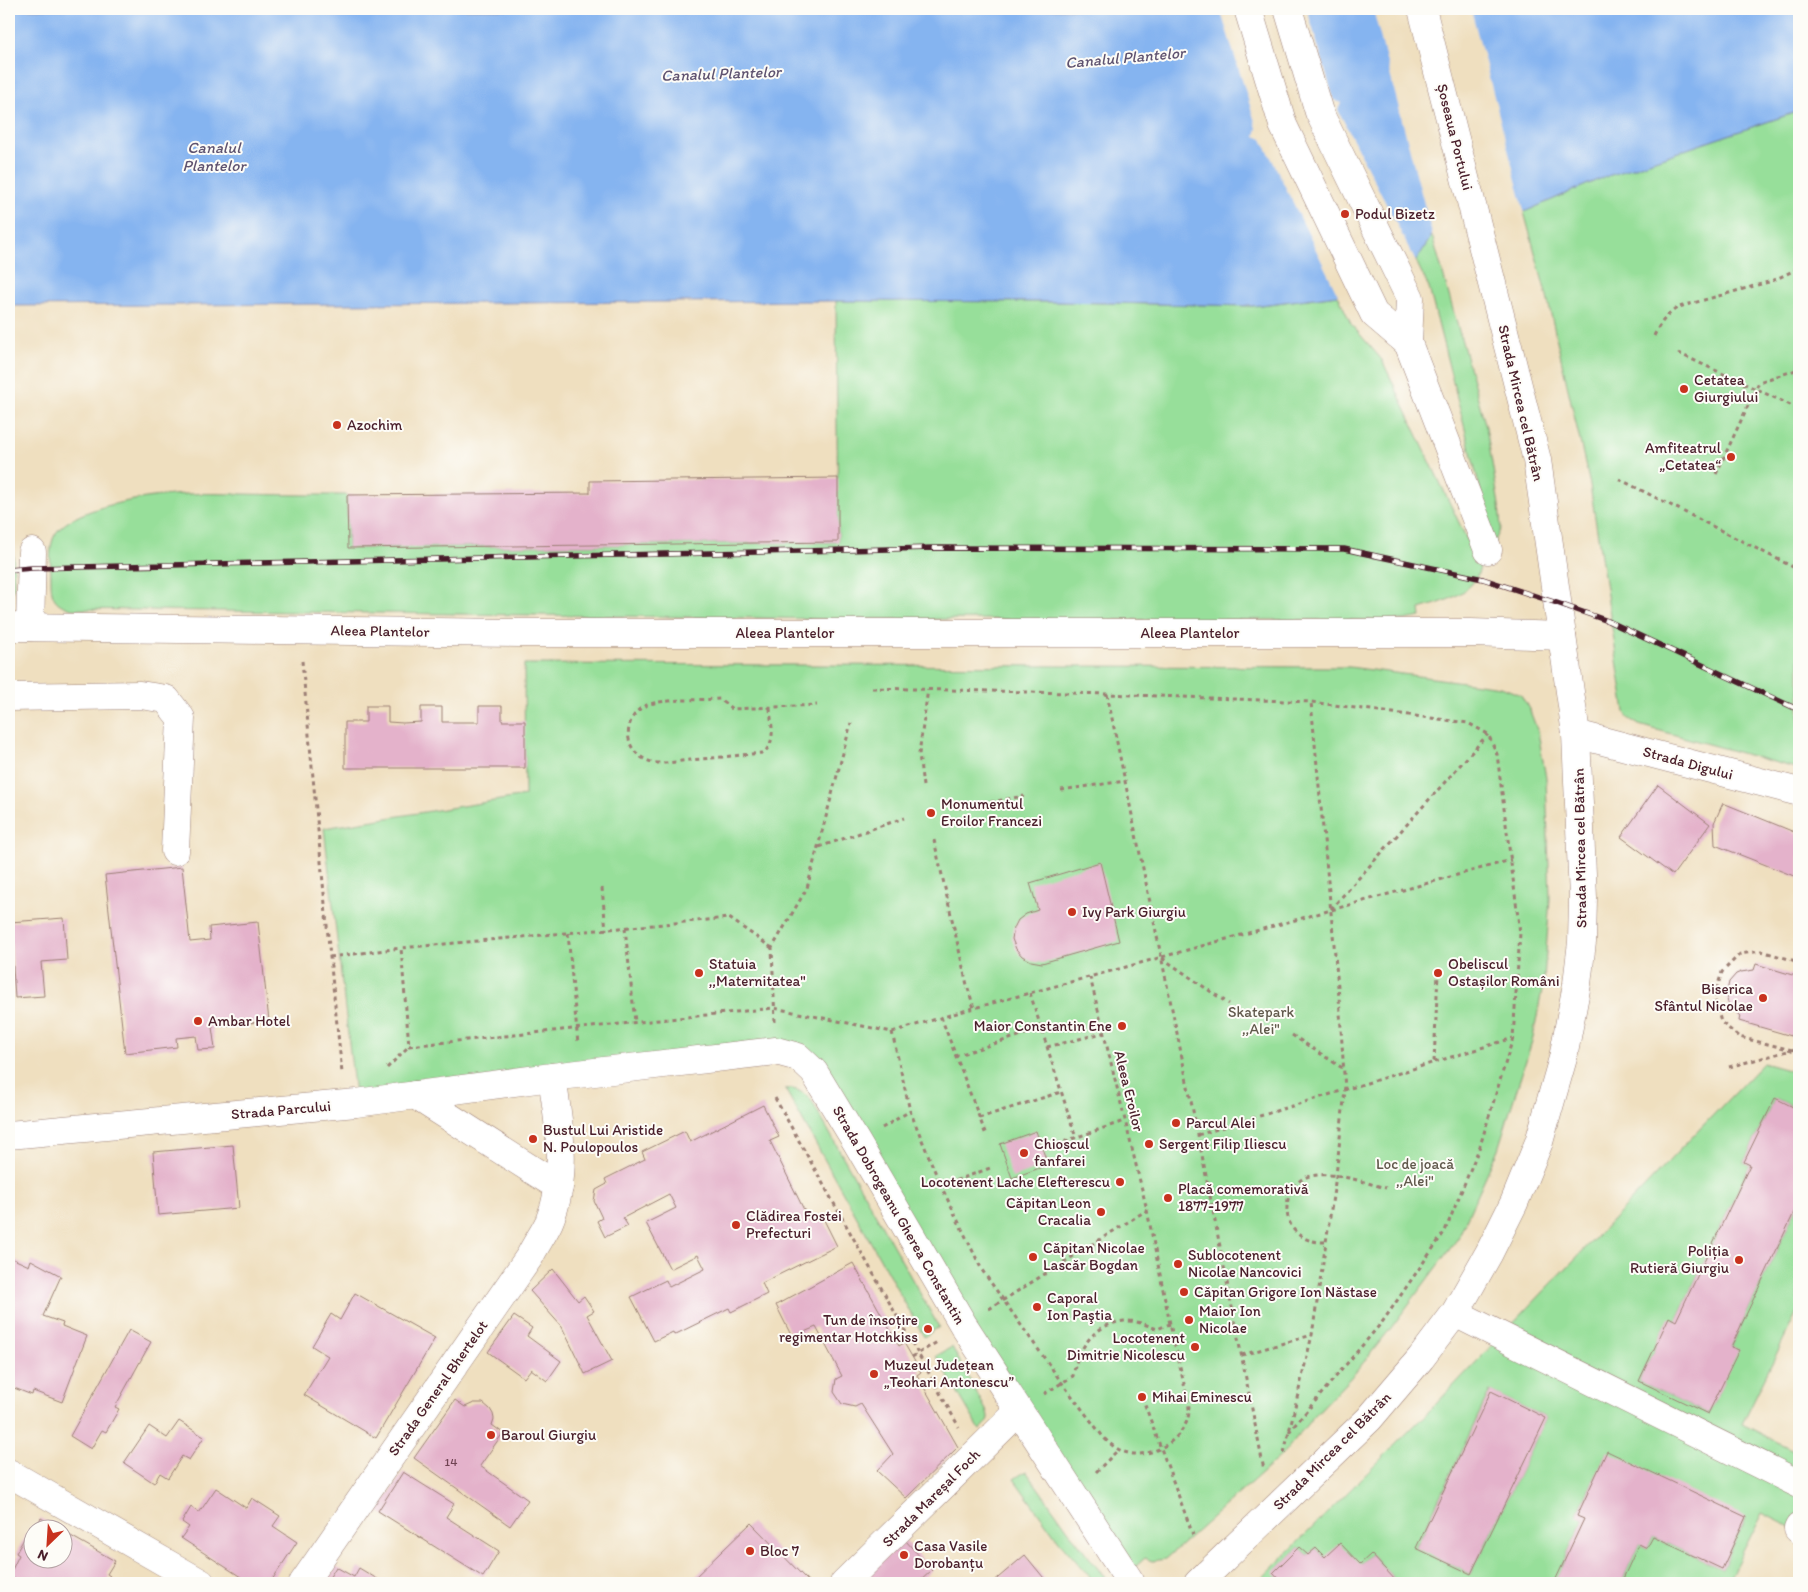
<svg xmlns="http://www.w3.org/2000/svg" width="1808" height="1592" font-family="Itim,sans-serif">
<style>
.green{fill:#97df9a;stroke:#707f62;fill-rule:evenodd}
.water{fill:#85b4f0;stroke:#686a8e}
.pier{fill:#efdfbf}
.building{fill:#e4b2cb}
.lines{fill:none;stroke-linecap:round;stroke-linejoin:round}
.minor-casing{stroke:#9c7f75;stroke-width:29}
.major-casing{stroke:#9c7f75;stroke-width:29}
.path{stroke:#9c7f75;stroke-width:3;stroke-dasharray:4 4;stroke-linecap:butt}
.minor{stroke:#fff;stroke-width:28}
.major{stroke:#fff;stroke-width:28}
.rail-casing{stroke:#4a1f2b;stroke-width:5.5}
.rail{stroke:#fdfcf7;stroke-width:4;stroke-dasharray:11;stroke-linecap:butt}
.poi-dot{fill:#c8321e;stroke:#fdfcf7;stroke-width:2}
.labels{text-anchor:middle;stroke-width:4;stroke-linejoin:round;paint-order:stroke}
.number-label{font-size:12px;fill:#704453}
.street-label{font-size:15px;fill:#4a1f2b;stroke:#fdfcf7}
.poi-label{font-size:15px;fill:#4a1f2b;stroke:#fdfcf7;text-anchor:start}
.park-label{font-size:15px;fill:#61594c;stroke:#fdfcf7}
.water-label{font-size:16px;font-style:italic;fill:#5f5370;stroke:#fdfcf7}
</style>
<rect width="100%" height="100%" fill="#fdfcf7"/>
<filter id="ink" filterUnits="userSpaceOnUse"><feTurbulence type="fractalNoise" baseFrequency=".02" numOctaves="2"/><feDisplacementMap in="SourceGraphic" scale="10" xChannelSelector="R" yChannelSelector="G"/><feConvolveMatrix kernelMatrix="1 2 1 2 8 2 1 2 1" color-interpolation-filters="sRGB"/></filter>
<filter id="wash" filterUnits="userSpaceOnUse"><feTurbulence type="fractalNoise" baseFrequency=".0096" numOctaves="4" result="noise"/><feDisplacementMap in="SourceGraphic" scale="20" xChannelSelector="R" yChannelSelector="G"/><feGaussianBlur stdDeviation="1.12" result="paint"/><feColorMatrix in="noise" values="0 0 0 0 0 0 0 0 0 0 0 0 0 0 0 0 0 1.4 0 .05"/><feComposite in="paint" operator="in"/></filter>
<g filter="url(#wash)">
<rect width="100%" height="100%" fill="#efdfbf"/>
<g class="green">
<polygon points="1799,111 1799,769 1639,725 1628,718 1625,712 1590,485 1547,297 1524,212 1602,178"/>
<polygon points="1432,235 1486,427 1499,505 1501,528 1494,543 1429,288 1416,261"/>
<path d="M1338 295 1351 324 1382 360 1480 567C1475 594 1443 602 1420 609L1421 617 1405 620 837 619 71 609C53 603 51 596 51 578 51 564 48 545 56 533 75 505 156 495 188 494 205 493 223 494 241 494 276 495 312 495 347 495L348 548 838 542 836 301 1058 302 1253 306Z"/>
<polygon points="9,494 12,494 14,586 9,599"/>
<polygon points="524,664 1349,667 1501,687 1521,695 1530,711 1538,732 1546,778 1550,898 1544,979 1533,1038 1498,1149 1458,1238 1391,1328 1355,1373 1313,1417 1284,1453 1166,1559 1152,1561 1145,1558 1125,1576 798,1057 356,1103 324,828 525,796"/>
<path d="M1763 1063 1799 1073V1110L1775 1098 1744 1162 1750 1165 1676 1321 1669 1318 1639 1381 1708 1414 1738 1350 1731 1347 1799 1202V1308L1742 1424 1799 1453V1530L1763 1512 1727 1583H1621L1639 1544 1647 1548 1653 1537 1722 1569 1746 1518 1607 1452 1577 1515 1584 1519 1554 1583H1398L1371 1554 1360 1564 1325 1557 1316 1548 1308 1555 1299 1547 1274 1573 1281 1582 1280 1583H1257L1434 1406ZM1490 1391 1546 1418 1471 1574 1416 1547Z"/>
<path d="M785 1089C797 1088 803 1092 811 1100L939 1327 924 1337Z"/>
<path d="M952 1347 987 1412C990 1421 986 1424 980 1430L936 1356Z"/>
<polygon points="1026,1471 1068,1530 1106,1579 1101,1583 1095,1583 1058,1540 1014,1479"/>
</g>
<polygon class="water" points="9,9 1799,9 1799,111 1602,178 1524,212 1433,234 1416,261 1338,295 1253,306 1058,302 836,301 9,306"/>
<g class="pier">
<polygon points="1220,9 1307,9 1334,100 1341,103 1338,110 1417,264 1339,297 1262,139 1255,136 1257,128"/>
<polygon points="1373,9 1471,9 1525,214 1433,238"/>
</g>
<g id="blocks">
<g class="building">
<polygon points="838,478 838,542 348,548 347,495 590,493 590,481"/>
<polygon points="366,706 388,706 388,722 403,723 421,722 421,707 442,707 442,722 479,722 479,706 502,706 502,721 525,721 525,768 345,768 345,722 366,722"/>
<polygon points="1658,785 1710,824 1673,875 1621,837"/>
<polygon points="1723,803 1799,834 1799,878 1715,845 1714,823"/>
<polygon points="1100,862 1119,941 1042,963 1031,961 1022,956 1016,949 1012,939 1014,928 1018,920 1026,914 1038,910 1030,883"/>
<polygon points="182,867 190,942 210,940 209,927 258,922 269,1021 212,1027 215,1049 198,1050 196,1036 176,1038 177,1047 125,1053 105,875"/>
<polygon points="64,918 67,960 41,962 44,996 15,998 10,922"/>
<polygon points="1756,964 1799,977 1799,1023 1795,1037 1739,1021 1740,1016 1729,1006 1726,996 1729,982 1736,974 1741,972 1754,970"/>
<polygon points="1775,1098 1799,1110 1799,1202 1731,1347 1739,1350 1708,1414 1639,1381 1669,1317 1676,1321 1750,1165 1744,1162"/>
<polygon points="763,1105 779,1137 770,1141 809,1220 821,1214 837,1246 762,1283 767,1294 731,1312 729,1308 674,1335 673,1332 654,1341 631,1297 666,1280 669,1287 705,1269 698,1255 670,1269 646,1223 676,1208 669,1194 623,1218 628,1226 605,1237 597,1221 602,1218 594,1201 596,1190 607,1184 605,1179 645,1159 642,1152 685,1131 690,1142"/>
<polygon points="1036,1131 1048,1165 1012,1178 1000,1144"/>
<polygon points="233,1145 239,1208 158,1215 153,1152"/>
<polygon points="9,1257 29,1266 31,1260 61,1276 43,1316 63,1323 62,1326 87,1336 62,1402 33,1391 32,1395 9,1386"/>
<polygon points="853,1263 899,1346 904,1343 921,1372 917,1375 958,1447 906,1498 877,1471 893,1454 861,1404 855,1407 842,1404 834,1392 836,1379 842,1376 816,1327 792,1337 776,1305"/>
<polygon points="553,1269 578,1301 584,1296 594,1311 587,1315 612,1361 585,1374 562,1327 530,1291"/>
<polygon points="355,1293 435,1338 376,1438 304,1395 328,1356 312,1346 331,1314 340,1320"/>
<polygon points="514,1316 532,1328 527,1336 561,1361 547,1381 531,1369 524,1378 488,1352"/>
<polygon points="129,1330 151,1342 115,1407 119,1409 106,1432 102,1430 91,1449 70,1436"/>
<polygon points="1491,1391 1546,1418 1471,1574 1416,1548"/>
<polygon points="455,1400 465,1407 474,1403 483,1403 490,1409 493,1414 494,1419 492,1425 503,1433 480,1466 528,1500 510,1526 414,1458"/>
<polygon points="179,1421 204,1437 189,1460 182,1456 168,1478 160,1473 154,1483 124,1463 149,1426 167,1438"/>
<polygon points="1607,1451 1746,1517 1722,1569 1653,1537 1647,1548 1639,1544 1621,1583 1554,1583 1584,1519 1577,1516"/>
<polygon points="403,1472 454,1504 446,1517 499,1551 483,1577 378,1511"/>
<polygon points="216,1488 246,1508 252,1498 280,1516 273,1526 297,1542 270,1583 250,1583 181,1538 189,1527 182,1522 191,1507 199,1513"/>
<polygon points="41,1518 60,1530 34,1530"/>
<polygon points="751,1523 810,1583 697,1583 693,1579"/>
<polygon points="62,1531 115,1561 107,1574 110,1576 106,1583 21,1583 9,1576 19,1555 16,1553 26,1535 29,1537 32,1532 32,1560 62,1560"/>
<polygon points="905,1540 932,1570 918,1583 858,1583"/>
<polygon points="1340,1543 1360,1564 1371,1554 1398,1583 1280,1583 1281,1582 1273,1573 1299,1547 1308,1555 1316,1548 1325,1557"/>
<polygon points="1025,1555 1048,1583 992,1583"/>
<polygon points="336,1567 354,1577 359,1568 384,1583 326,1583"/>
</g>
</g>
</g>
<g filter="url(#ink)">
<use href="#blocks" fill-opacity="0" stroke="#9c7f75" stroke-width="1"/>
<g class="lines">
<defs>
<g id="minor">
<polyline points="1248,9 1283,125 1374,314 1408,343"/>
<polyline points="1288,9 1319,112 1410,298 1408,343 1488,550"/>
<polyline points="30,627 32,552"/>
<polyline points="9,697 140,695 166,699 181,718 175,851"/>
<polyline points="1576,734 1799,792"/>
<polyline points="415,1095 559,1187"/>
<polyline points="9,1135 356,1103 552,1077 776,1051 798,1057 814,1072 857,1143 964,1326 1131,1583"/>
<polyline points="1455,1313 1799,1484"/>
<polyline points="9,1473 201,1583"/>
<polyline points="1798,1529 1799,1527"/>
<path d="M303 1583 530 1256C536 1244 544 1233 549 1222 569 1175 559 1125 552 1077"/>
<polyline points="844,1583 1018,1412"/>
</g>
<g id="major">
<polyline points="9,627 522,633 1471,633 1562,636"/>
<polyline points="1198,1583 1369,1419 1421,1358 1455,1313 1489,1253 1514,1203 1539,1142 1563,1058 1577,984 1582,942 1583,898 1576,734 1537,460 1422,9"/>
</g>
</defs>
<use href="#minor" class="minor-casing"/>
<use href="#major" class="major-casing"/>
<g class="path">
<path d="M1654 336C1660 323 1667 314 1679 307L1772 281 1799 268"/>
<polyline points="1678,353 1799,409"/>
<polyline points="1716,474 1759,382 1799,369"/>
<polyline points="1619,479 1799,570"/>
<polyline points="302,661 330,957 342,1073"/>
<polyline points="872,688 1107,694 1311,702 1468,723 1488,734 1497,754 1520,933 1513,1038 1480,1146 1445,1231 1383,1321 1289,1432"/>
<polyline points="1107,694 1198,1135 1264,1470"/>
<path d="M770 708C771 725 777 742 763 753 739 755 715 758 690 760 678 761 664 765 652 762 643 760 633 752 630 743 625 728 632 711 647 705 662 699 702 700 720 699L732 709 817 705"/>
<polyline points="923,786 919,754 928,689"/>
<polyline points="1061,790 1125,781"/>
<polyline points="959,808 1024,796"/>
<polyline points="934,840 967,985 974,1008"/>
<polyline points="819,847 904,818"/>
<polyline points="602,888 606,930"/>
<polyline points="1331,909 1488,734"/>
<polyline points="625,928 635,1022"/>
<polyline points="568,933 578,1044"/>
<polyline points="772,948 729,918 401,948 409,1046 774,1008 892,1032 974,1008 1126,967 1511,860"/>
<polyline points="330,957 401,948"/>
<polyline points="1162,958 1229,1004"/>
<polyline points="1030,993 1076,1138"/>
<polyline points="941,1017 986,1135"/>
<polyline points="775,1022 772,948 807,888 851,723"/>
<path d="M892 1032 910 1111 941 1186 982 1270 1062 1383 1104 1438C1113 1447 1122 1453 1134 1454 1157 1456 1187 1436 1189 1412 1189 1409 1189 1404 1188 1401L1170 1324 1147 1210 1090 977"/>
<polyline points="1292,1035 1344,1069"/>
<polyline points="1047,1047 1103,1033"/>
<polyline points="1792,1050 1739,1037 1721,1022 1714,997 1722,972 1740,954 1761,951 1799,962"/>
<polyline points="955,1056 1041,1029"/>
<polyline points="1434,1062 1438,973"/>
<polyline points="1729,1067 1799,1048"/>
<polyline points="387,1068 409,1046"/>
<polyline points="775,1098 959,1427"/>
<polyline points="979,1118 1061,1092"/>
<polyline points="882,1128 910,1111"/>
<polyline points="1198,1135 1513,1038"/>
<polyline points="1057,1144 1124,1121"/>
<polyline points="941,1186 993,1167"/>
<path d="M1325 1242C1276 1244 1278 1183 1310 1176 1335 1171 1362 1182 1386 1188"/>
<polyline points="989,1309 1147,1210"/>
<polyline points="1242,1355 1312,1335"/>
<polyline points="912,1357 939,1341"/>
<path d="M1044 1394 1073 1376C1077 1349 1094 1324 1124 1321 1135 1320 1147 1325 1157 1329L1170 1324"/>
<polyline points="1142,1397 1193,1535"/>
<polyline points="1284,1453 1312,1335 1336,1176 1345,1090 1339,997 1311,702"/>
<polyline points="1096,1472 1118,1450"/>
</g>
<use href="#minor" class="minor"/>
<use href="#major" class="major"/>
<defs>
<polyline id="rail" points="9,570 32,568 935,548 1344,549 1483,579 1557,603 1608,621 1799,710"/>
</defs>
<use href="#rail" class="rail-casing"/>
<use href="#rail" class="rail"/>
</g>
</g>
<g class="poi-dot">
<circle cx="1345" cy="214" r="5"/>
<circle cx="1684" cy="389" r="5"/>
<circle cx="337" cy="425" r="5"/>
<circle cx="1731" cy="457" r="5"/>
<circle cx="931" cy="813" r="5"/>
<circle cx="1072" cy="912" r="5"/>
<circle cx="699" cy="973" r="5"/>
<circle cx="1438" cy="973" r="5"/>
<circle cx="1763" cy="998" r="5"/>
<circle cx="198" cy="1021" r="5"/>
<circle cx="1122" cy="1026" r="5"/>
<circle cx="1176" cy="1123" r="5"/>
<circle cx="533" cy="1139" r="5"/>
<circle cx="1149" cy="1144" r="5"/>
<circle cx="1024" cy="1153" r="5"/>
<circle cx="1120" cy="1182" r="5"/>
<circle cx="1168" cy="1198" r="5"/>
<circle cx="1101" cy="1212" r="5"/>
<circle cx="736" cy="1225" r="5"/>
<circle cx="1033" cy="1257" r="5"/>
<circle cx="1739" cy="1260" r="5"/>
<circle cx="1178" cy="1264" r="5"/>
<circle cx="1184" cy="1292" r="5"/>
<circle cx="1037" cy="1307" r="5"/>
<circle cx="1189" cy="1320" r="5"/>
<circle cx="928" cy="1329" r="5"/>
<circle cx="1195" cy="1347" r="5"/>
<circle cx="874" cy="1374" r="5"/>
<circle cx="1142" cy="1397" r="5"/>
<circle cx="491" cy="1435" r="5"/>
<circle cx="750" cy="1551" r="5"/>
<circle cx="904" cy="1555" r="5"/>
</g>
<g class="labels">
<g class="number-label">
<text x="451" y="1466">14</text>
</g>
<g class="street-label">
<text transform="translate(1455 137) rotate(76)" y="5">Șoseaua Portului</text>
<text transform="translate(1521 403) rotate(77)" y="5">Strada Mircea cel Bătrân</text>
<text transform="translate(380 631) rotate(1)" y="5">Aleea Plantelor</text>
<text x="785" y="638">Aleea Plantelor</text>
<text x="1190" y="638">Aleea Plantelor</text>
<text transform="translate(1688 763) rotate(15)" y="5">Strada Digului</text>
<text transform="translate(1580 848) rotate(-91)" y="5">Strada Mircea cel Bătrân</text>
<text transform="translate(1129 1091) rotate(76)" y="5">Aleea Eroilor</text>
<text transform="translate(281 1110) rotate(-5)" y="5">Strada Parcului</text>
<text transform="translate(899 1215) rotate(60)" y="5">Strada Dobrogeanu Gherea Constantin</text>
<text transform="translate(438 1388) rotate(-55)" y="5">Strada General Bhertelot</text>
<text transform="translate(1332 1451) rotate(-45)" y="5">Strada Mircea cel Bătrân</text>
<text transform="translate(931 1498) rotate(-45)" y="5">Strada Mareșal Foch</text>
</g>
<g class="poi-label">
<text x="1355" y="219">Podul Bizetz</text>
<text x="1694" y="385">Cetatea<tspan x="1694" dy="17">Giurgiului</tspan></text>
<text x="347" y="430">Azochim</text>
<text x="1721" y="453" text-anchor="end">Amfiteatrul<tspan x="1721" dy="17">„Cetatea“</tspan></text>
<text x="941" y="809">Monumentul<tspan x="941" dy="17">Eroilor Francezi</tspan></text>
<text x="1082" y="917">Ivy Park Giurgiu</text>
<text x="709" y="969">Statuia<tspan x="709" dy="17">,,Maternitatea"</tspan></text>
<text x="1448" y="969">Obeliscul<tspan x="1448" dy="17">Ostașilor Români</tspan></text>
<text x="1753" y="994" text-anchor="end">Biserica<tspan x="1753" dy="17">Sfântul Nicolae</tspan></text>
<text x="208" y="1026">Ambar Hotel</text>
<text x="1112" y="1031" text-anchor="end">Maior Constantin Ene</text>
<text x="1186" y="1128">Parcul Alei</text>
<text x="543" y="1135">Bustul Lui Aristide<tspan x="543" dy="17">N. Poulopoulos</tspan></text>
<text x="1034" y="1149">Chioșcul<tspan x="1034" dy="17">fanfarei</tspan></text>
<text x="1159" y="1149">Sergent Filip Iliescu</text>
<text x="1110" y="1187" text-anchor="end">Locotenent Lache Elefterescu</text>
<text x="1178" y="1194">Placă comemorativă<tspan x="1178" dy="17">1877-1977</tspan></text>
<text x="1091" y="1208" text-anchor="end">Căpitan Leon<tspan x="1091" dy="17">Cracalia</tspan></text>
<text x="746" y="1221">Clădirea Fostei<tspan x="746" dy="17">Prefecturi</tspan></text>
<text x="1043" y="1253">Căpitan Nicolae<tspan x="1043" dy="17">Lascăr Bogdan</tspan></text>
<text x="1729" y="1256" text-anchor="end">Poliția<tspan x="1729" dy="17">Rutieră Giurgiu</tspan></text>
<text x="1188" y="1260">Sublocotenent<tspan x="1188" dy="17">Nicolae Nancovici</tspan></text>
<text x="1194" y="1297">Căpitan Grigore Ion Năstase</text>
<text x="1047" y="1303">Caporal<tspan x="1047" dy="17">Ion Paştia</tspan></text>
<text x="1199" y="1316">Maior Ion<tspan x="1199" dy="17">Nicolae</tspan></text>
<text x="918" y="1325" text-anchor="end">Tun de însoțire<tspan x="918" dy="17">regimentar Hotchkiss</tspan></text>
<text x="1185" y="1343" text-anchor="end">Locotenent<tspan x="1185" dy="17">Dimitrie Nicolescu</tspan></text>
<text x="884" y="1370">Muzeul Județean<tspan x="884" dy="17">„Teohari Antonescu”</tspan></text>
<text x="1152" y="1402">Mihai Eminescu</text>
<text x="501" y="1440">Baroul Giurgiu</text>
<text x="914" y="1551">Casa Vasile<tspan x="914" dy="17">Dorobanțu</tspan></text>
<text x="760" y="1556">Bloc 7</text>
</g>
<g class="park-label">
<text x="1261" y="1017">Skatepark<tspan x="1261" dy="17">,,Alei"</tspan></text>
<text x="1415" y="1169">Loc de joacă<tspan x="1415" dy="17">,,Alei"</tspan></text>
</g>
<g class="water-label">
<text transform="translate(1125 57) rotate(-5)" y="6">Canalul Plantelor</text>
<text transform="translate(721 73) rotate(-2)" y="6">Canalul Plantelor</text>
<text x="214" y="153">Canalul<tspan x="214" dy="18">Plantelor</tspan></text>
</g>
</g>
<rect width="1808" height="1592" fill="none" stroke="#fdfcf7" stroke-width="30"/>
<g transform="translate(48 1544) rotate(205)"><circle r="24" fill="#fdfcf7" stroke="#b5a4a5"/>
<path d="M0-4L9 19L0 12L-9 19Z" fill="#c8321e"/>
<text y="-8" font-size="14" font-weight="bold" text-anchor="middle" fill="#4a1f2b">N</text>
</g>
</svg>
